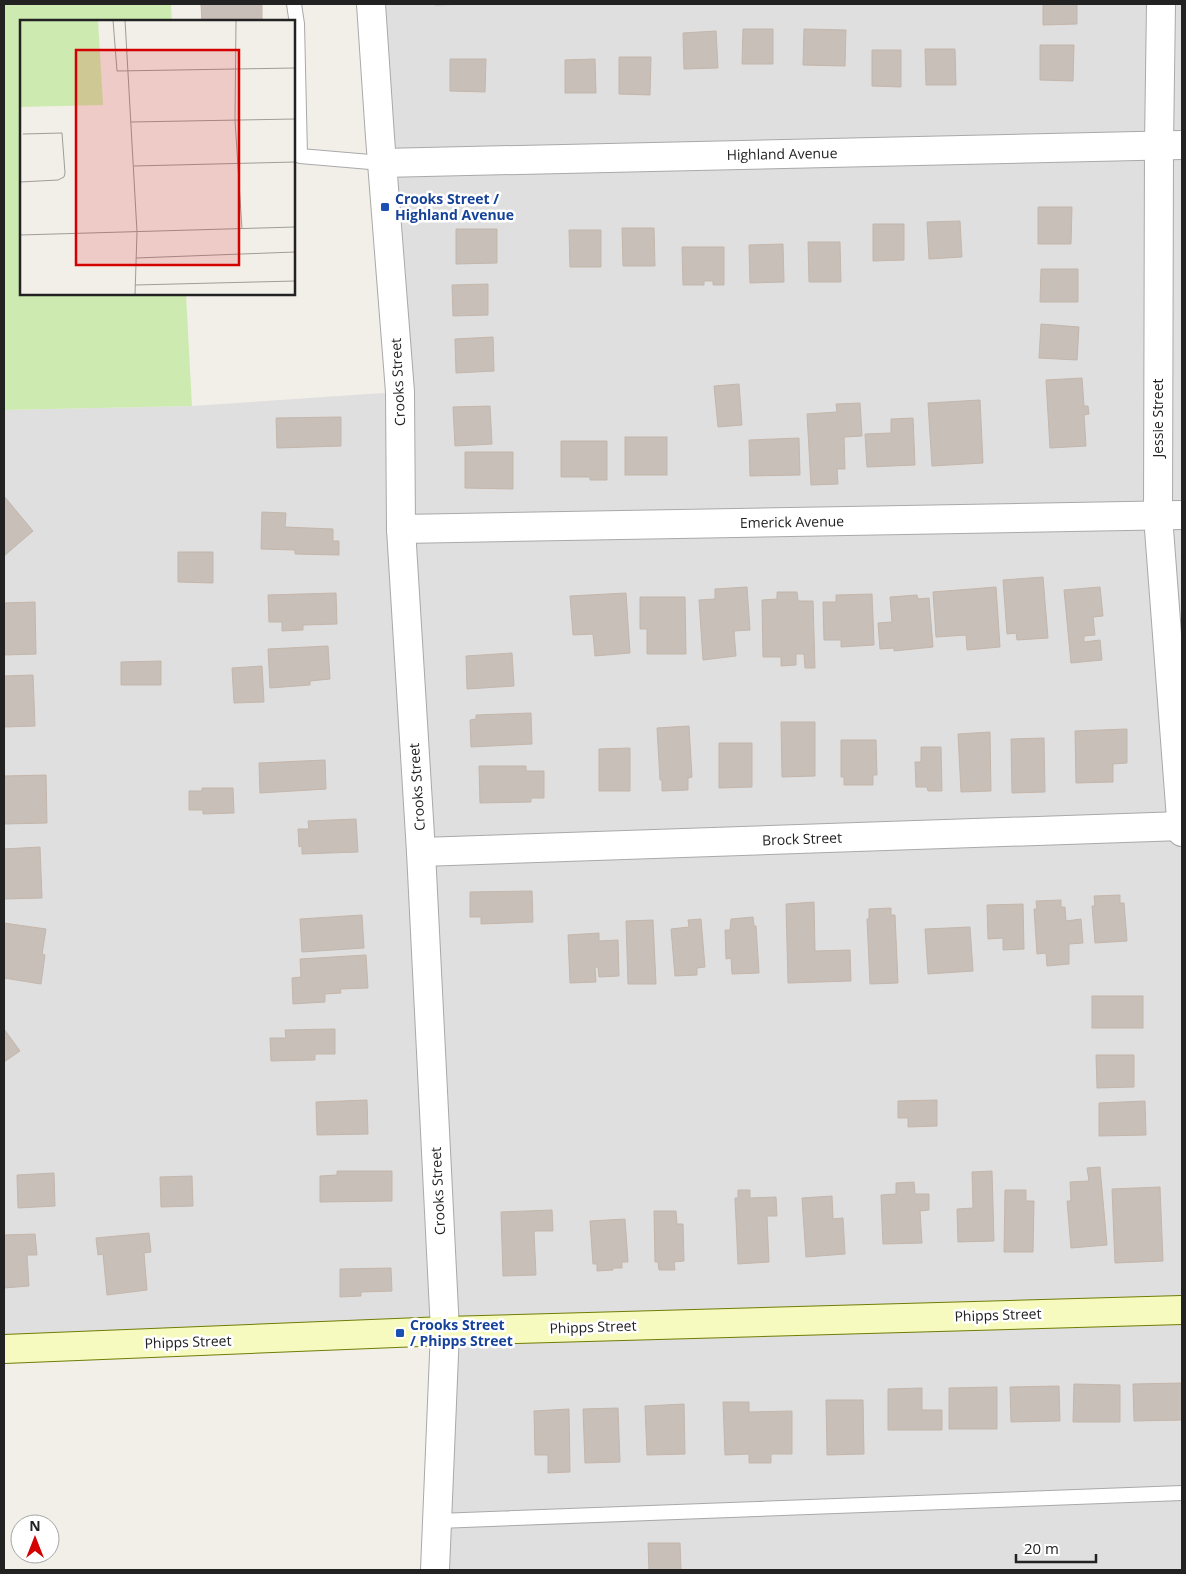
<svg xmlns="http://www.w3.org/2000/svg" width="1186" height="1574" font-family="'Open Sans',sans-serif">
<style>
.residential{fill:#e0dfdf}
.grass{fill:#cdebb0}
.building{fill:#c7bfb8;stroke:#c4b6ab}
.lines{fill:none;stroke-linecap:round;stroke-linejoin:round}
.service-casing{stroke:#a9a9a9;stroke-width:16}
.minor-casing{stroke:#a9a9a9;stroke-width:30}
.secondary-casing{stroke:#707d05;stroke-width:30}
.service{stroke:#fff;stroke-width:14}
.minor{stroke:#fff;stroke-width:28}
.secondary{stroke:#f7fabf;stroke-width:28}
.transit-dot{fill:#1a4fb4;stroke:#fff;stroke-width:2}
.labels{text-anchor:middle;stroke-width:5;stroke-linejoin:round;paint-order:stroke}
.street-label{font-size:14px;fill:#222;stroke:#fff}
.transit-label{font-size:14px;font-weight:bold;fill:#164399;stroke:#fff;text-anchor:start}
.inset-road{fill:none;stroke:#9f9d99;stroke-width:1}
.view{fill:#d40000;fill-opacity:0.15;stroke:#d40000;stroke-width:2.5}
.inset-edge{fill:none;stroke:#222;stroke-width:2.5}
</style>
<rect width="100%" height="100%" fill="#f2efe9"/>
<polygon class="residential" points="372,4 1182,4 1182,1570 434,1570 444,1325 4,1341 4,410 192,406 398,392"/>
<polygon class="grass" points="4,4 171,4 172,21 21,21 21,294 186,294 192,406 4,410"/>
<g class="building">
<polygon points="201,4 262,4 262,21 202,21"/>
<polygon points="435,4 472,4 435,5"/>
<polygon points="1043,4 1077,4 1077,24 1043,25"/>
<polygon points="743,29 773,29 773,64 742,64"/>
<polygon points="804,29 846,30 845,66 803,65"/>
<polygon points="716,31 718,68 684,69 683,33"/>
<polygon points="1040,45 1074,45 1073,81 1040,80"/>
<polygon points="925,49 955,49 956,85 926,85"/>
<polygon points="872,50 901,50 901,87 872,86"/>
<polygon points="619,57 651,57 650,95 619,94"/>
<polygon points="450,59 486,59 485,92 450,91"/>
<polygon points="595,59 596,93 565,93 565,60"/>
<polygon points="1038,207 1072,207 1071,244 1038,244"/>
<polygon points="960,221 962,257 929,259 927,222"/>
<polygon points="873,224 904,224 904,260 873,261"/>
<polygon points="622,228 654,228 655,266 623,266"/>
<polygon points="456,229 497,229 497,263 456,264"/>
<polygon points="569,230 601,230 601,267 570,267"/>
<polygon points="808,242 840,242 841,282 809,282"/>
<polygon points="783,244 784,282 750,283 749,245"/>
<polygon points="682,247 724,247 724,285 713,285 713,281 704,281 704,285 683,285"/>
<polygon points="1041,269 1078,269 1078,302 1040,302"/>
<polygon points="488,284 488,315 453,316 452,285"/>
<polygon points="1041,324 1079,327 1077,360 1039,358"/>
<polygon points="493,337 494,371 456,373 455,339"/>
<polygon points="1082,378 1084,406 1088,406 1089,414 1084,415 1086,446 1050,448 1046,380"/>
<polygon points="739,384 742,425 718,427 714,386"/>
<polygon points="980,400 983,463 932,466 928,403"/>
<polygon points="860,403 862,436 844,437 845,469 837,469 838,484 811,485 807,414 837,412 836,404"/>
<polygon points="490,406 492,444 455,446 453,407"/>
<polygon points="341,417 341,446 277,448 276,418"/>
<polygon points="913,418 915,465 867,467 865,434 891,433 891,419"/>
<rect x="625" y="437" width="42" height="38"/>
<polygon points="799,438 800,475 750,476 749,440"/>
<polygon points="561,441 607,441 607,480 590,480 590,477 561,477"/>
<polygon points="465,452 513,452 513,489 465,488"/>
<polygon points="4,496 33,531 4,556"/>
<polygon points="262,512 286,513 285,527 333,529 333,541 339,541 339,555 295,554 295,550 261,549"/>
<polygon points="178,552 213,552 213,583 178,582"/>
<polygon points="1043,577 1048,638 1017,640 1016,633 1007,634 1003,580"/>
<polygon points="747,587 750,630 734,631 736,656 703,660 699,600 715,599 715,589"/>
<polygon points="996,587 1000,647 967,650 966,635 936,637 933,592"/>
<polygon points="1100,587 1103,616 1093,617 1095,635 1084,636 1084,642 1100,640 1102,660 1071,663 1064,590"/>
<polygon points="777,592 797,592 798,601 813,601 815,668 805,668 804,654 796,654 796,665 781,666 781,657 763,657 762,600 777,599"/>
<polygon points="336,593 337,624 303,625 303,630 282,631 282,622 269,622 268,595"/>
<polygon points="626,593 630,653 595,656 593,634 573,635 570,596"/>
<polygon points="872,594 874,645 841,647 841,640 824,640 823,602 836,602 836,595"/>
<polygon points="917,595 918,599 929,598 933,647 894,651 894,648 880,649 878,623 892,622 890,597"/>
<polygon points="640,597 685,597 686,654 647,654 647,629 640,629"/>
<polygon points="35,602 36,654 4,655 4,603"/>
<polygon points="328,646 330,679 310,681 310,685 270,688 268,649"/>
<polygon points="512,653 514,686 467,689 466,656"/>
<polygon points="161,661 161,685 121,685 121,662"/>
<polygon points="262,666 264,702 234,703 232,668"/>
<polygon points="33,675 35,726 4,727 4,676"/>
<polygon points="531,713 532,744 471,747 470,720 476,719 476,715"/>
<polygon points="781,722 815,722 815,776 782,777"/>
<polygon points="689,726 692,777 688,778 688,790 662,791 662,780 660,780 657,728"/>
<polygon points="1127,729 1127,763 1113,764 1113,782 1076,783 1075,731"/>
<polygon points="990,732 991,791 961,792 958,734"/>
<polygon points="1044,738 1045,792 1012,793 1011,739"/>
<polygon points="841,740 876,740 877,775 873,775 873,785 844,785 844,777 841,777"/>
<polygon points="719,743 752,743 752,787 719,788"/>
<polygon points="921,747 941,747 942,791 928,791 927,787 916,787 915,762 921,762"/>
<polygon points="630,748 630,791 599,791 599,749"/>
<polygon points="325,760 326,789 260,793 259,763"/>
<polygon points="479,766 526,766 526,771 544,771 544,798 531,798 531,802 480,803"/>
<polygon points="46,775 47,823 4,824 4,776"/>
<polygon points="202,788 233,788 234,813 203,814 203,810 189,810 189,791 202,791"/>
<polygon points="356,819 358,852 302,854 302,846 299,847 298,829 309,829 308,821"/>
<polygon points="40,847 42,898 4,899 4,849"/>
<polygon points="532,891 533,922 481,924 481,917 470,917 470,892"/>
<polygon points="1120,895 1120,903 1124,903 1127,941 1095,943 1092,906 1095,906 1094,896"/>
<polygon points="1061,900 1061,907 1065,907 1066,921 1081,919 1083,943 1069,944 1069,964 1047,966 1046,953 1037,954 1034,909 1037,909 1036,901"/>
<polygon points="814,902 815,951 850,950 851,981 788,983 786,904"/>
<polygon points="1023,904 1024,949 1003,950 1003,938 988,939 987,905"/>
<polygon points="891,908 891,915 895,915 898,983 870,984 867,919 869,919 869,909"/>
<polygon points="362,915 364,948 302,952 300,919"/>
<polygon points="753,917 754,926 756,926 759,973 732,974 731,958 726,959 725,930 730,930 731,919"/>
<polygon points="701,919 705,967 697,968 697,975 675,976 671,929 689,927 688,920"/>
<polygon points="653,920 656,984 628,984 626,921"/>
<polygon points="4,923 46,929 42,954 45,955 41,984 4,978"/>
<polygon points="970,927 973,971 928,974 925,929"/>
<polygon points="599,933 599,941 618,940 619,976 599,977 598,967 595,967 596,982 570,983 568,935"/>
<polygon points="366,955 368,988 340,989 341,993 325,994 325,1002 293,1004 292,978 301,977 300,959"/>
<rect x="1092" y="996" width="51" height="32"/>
<polygon points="4,1029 20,1051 4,1062"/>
<polygon points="335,1029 335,1054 315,1054 315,1060 271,1061 270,1038 286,1038 285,1030"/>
<polygon points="1096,1055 1134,1055 1134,1087 1097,1088"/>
<polygon points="367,1100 368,1134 317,1135 316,1102"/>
<polygon points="937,1100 937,1126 908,1127 908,1118 898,1118 898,1101"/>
<polygon points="1145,1101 1146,1135 1099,1136 1099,1103"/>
<polygon points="1100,1167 1107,1245 1071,1248 1067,1201 1071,1201 1070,1182 1089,1181 1087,1168"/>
<polygon points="337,1171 392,1171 392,1201 320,1202 320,1176 337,1175"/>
<polygon points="992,1171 994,1241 958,1242 957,1209 973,1208 972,1172"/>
<polygon points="54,1173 55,1206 18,1208 17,1175"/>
<polygon points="192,1176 193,1206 161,1207 160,1177"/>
<polygon points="914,1182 915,1194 929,1194 929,1210 920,1211 922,1243 883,1244 881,1195 896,1194 896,1183"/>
<polygon points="1160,1187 1163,1261 1115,1263 1112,1189"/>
<polygon points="738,1190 750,1190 750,1198 776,1197 777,1216 767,1216 769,1262 738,1264 735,1198 738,1198"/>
<polygon points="1005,1190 1026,1190 1026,1201 1034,1201 1033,1252 1004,1252"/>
<polygon points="832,1196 833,1219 843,1218 845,1254 806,1257 802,1198"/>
<polygon points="552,1210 553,1231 534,1231 536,1275 503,1276 501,1212"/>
<polygon points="654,1211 676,1211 677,1224 683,1224 684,1261 674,1262 675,1270 659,1270 658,1262 655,1262"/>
<polygon points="625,1219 628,1262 622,1262 622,1268 613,1268 613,1270 597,1271 597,1264 593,1264 590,1221"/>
<polygon points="149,1233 151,1252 144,1253 147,1290 107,1295 103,1254 98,1255 96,1238"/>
<polygon points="35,1234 37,1255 27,1255 29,1286 4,1288 4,1235"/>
<polygon points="391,1268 392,1291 361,1292 361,1296 340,1297 340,1269"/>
<polygon points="1182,1383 1182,1420 1134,1421 1133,1384"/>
<polygon points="1074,1384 1120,1385 1120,1422 1073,1422"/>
<polygon points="1059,1386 1060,1421 1011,1422 1010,1387"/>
<polygon points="997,1387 997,1429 949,1429 949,1388"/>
<polygon points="922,1388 922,1410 942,1410 942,1430 888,1430 888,1389"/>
<polygon points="826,1400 863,1400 864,1454 827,1455"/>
<polygon points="723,1402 749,1402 749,1412 792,1411 792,1454 771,1454 771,1463 749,1463 749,1454 725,1455"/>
<polygon points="684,1404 685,1454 647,1455 645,1406"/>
<polygon points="618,1408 620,1462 585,1463 583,1409"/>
<polygon points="569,1409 570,1472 548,1473 548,1455 535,1455 534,1411"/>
<polygon points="648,1543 680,1543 681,1570 649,1570"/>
</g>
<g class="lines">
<defs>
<g id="service">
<polyline points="294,4 297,24 300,156 382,163"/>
<polyline points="438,1521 1182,1493"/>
</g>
<g id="minor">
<polyline points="371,4 380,137 400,392 401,529 421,852 445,1331 435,1570"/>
<polyline points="1161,4 1159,145 1158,516 1182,832"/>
<polyline points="382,163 1182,145"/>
<polyline points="401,529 1182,515"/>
<polyline points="421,852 1182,826"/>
</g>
<polyline id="secondary" points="4,1349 445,1331 1182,1310"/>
</defs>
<use href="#service" class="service-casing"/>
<use href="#minor" class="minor-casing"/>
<use href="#secondary" class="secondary-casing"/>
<use href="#service" class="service"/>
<use href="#minor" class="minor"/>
<use href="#secondary" class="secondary"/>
</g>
<g class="transit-dot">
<rect x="380" y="202" width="10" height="10" rx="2.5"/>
<rect x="395" y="1328" width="10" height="10" rx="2.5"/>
</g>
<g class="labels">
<g class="street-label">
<text transform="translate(782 154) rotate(-1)" y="5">Highland Avenue</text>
<text transform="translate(398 382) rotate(-93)" y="5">Crooks Street</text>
<text transform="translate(1158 418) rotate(-90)" y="5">Jessie Street</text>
<text transform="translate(792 522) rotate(-1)" y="5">Emerick Avenue</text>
<text transform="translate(417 787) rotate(-94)" y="5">Crooks Street</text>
<text transform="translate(802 839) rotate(-2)" y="5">Brock Street</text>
<text transform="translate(438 1191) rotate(-93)" y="5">Crooks Street</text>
<text transform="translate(998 1315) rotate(-2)" y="5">Phipps Street</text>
<text transform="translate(593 1327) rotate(-2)" y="5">Phipps Street</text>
<text transform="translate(188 1342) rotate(-2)" y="5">Phipps Street</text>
</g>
<g class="transit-label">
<text x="395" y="204">Crooks Street /<tspan x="395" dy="16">Highland Avenue</tspan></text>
<text x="410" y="1330">Crooks Street<tspan x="410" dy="16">/ Phipps Street</tspan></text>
</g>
</g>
<g transform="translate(20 20)">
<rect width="275" height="275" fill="#f2efe9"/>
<path d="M0 0H78L83 85 0 87Z" fill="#cdebb0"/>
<path class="inset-road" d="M93 0 97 51 275 48M105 0 117 212 115 275M216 0 215 100 222 209M111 102 275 99M114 146 275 142M0 162 38 160 44 157 45 153 42 113 3 114M0 215 275 207M116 238 275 232M115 265 275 261"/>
<path class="view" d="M56 30H219V245H56Z"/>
<rect width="275" height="275" class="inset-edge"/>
</g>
<rect width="1186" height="1574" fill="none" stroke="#222222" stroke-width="10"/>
<g transform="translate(35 1539)"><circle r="24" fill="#ffffff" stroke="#a7a7a7"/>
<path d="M0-4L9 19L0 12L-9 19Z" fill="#d40000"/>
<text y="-8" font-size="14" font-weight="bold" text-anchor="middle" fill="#222222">N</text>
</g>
<path d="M1016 1554v8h80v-8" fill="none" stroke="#222222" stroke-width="2.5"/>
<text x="1024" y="1554" font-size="15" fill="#222222" stroke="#ffffff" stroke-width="4" paint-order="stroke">20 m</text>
</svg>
